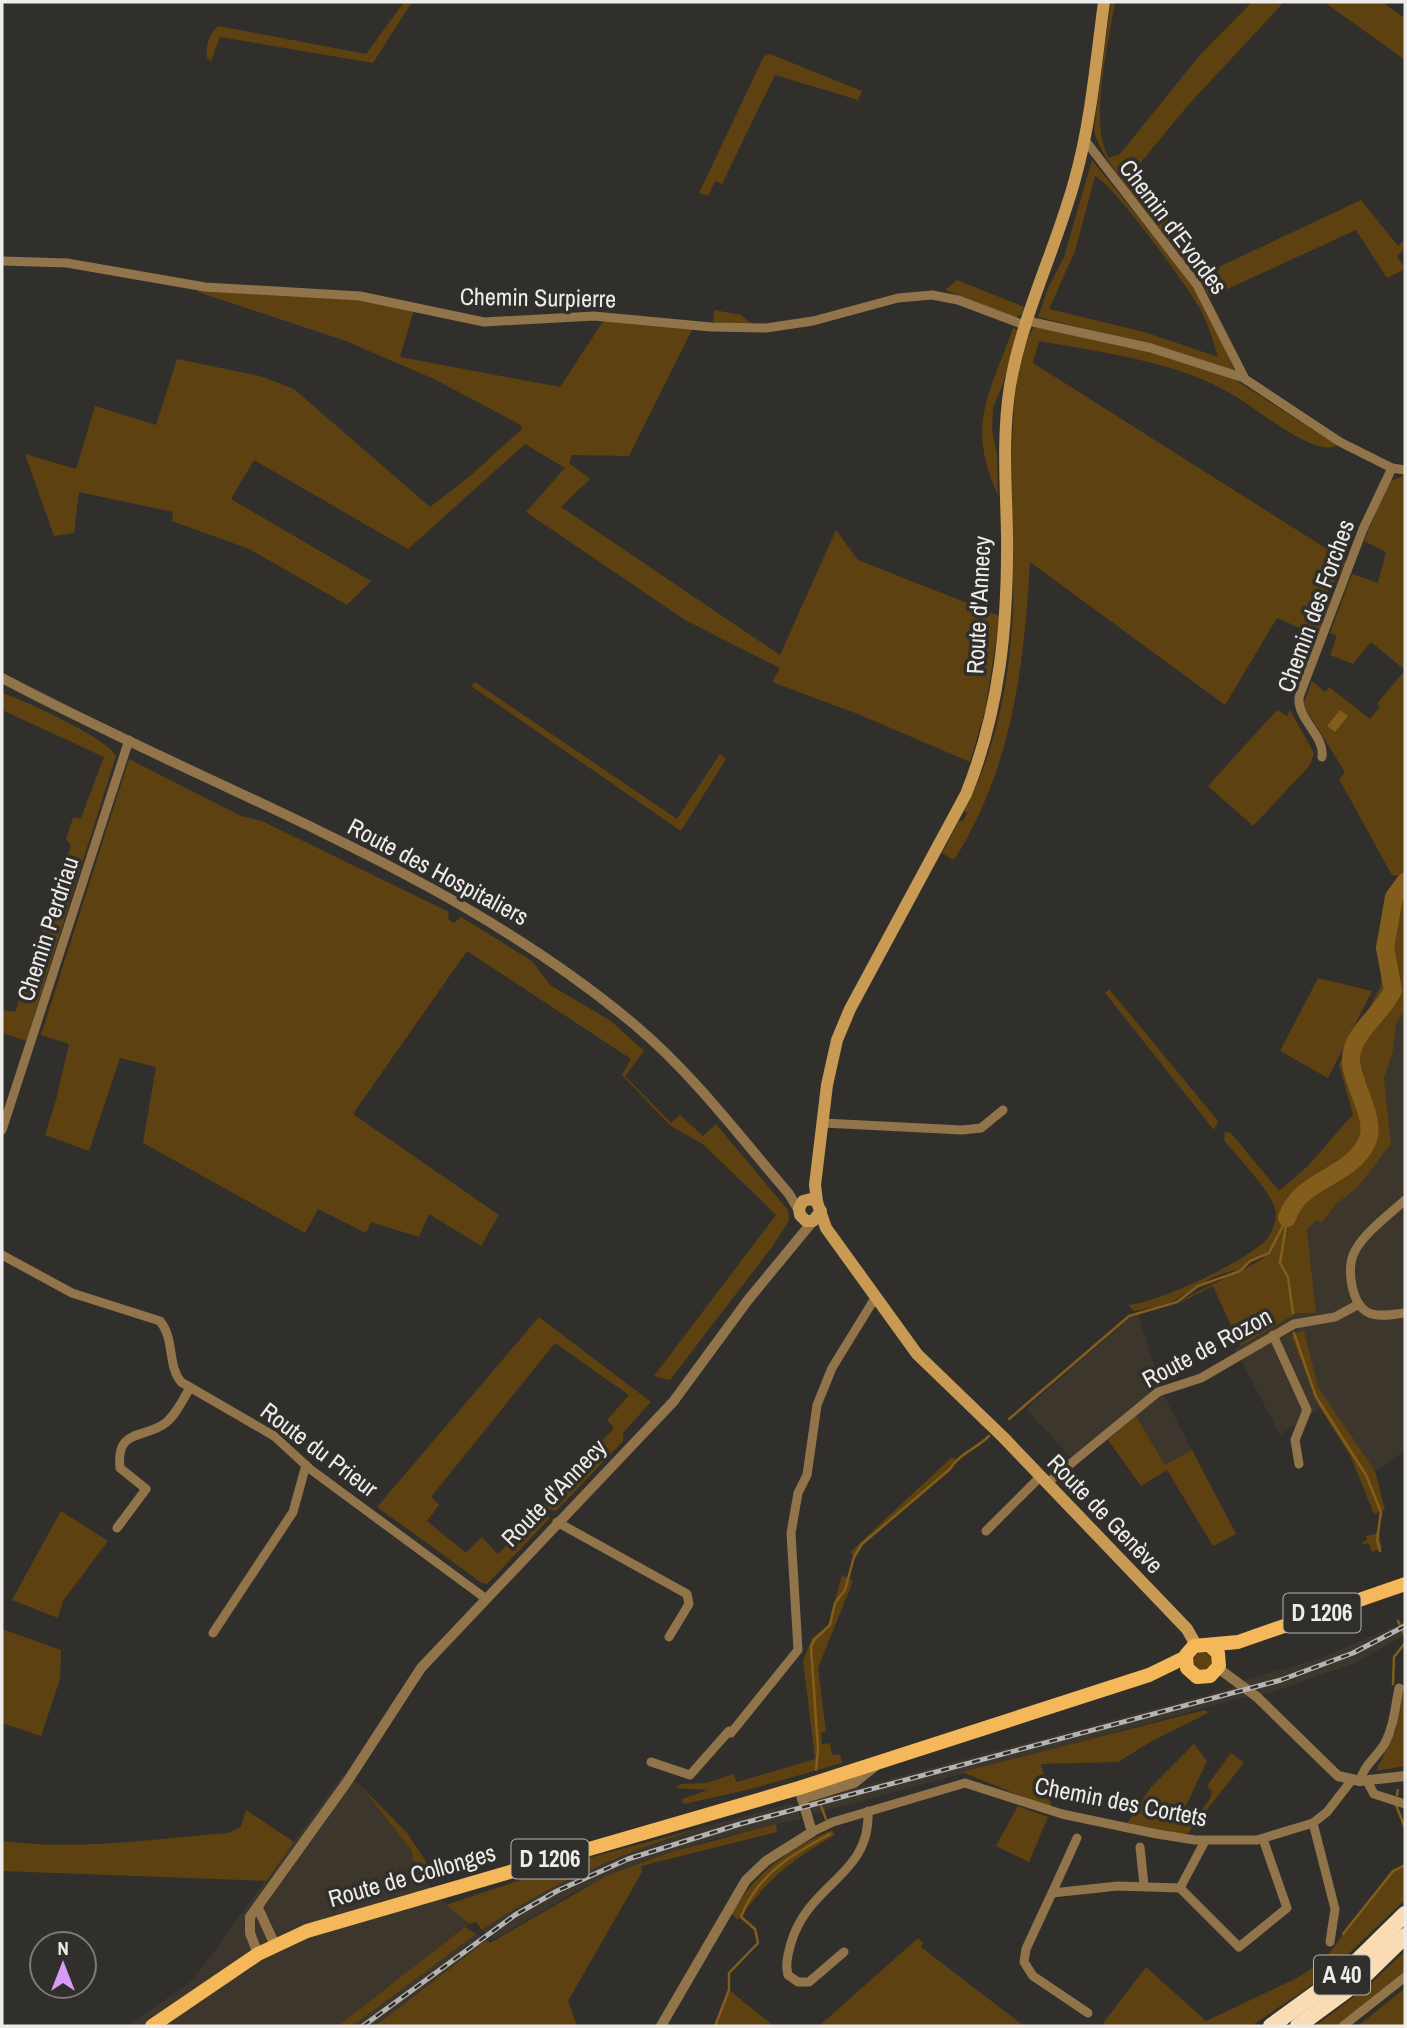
<svg xmlns="http://www.w3.org/2000/svg" width="1407" height="2028" font-family="'Archivo Narrow',sans-serif">
<style>
.built{fill:#3c362d}
.green{fill:#5e4110;fill-rule:evenodd}
.water{fill:#835d1c}
.lines{fill:none;stroke-linecap:round;stroke-linejoin:round}
.stream{stroke:#835d1c;stroke-width:2.5}
.river{stroke:#835d1c;stroke-width:18}
.minor{stroke:#917449;stroke-width:9}
.tertiary{stroke:#917449;stroke-width:10}
.secondary{stroke:#c99a53;stroke-width:12}
.primary{stroke:#f4b759;stroke-width:14}
.motorway{stroke:#f9dcb4;stroke-width:16}
.rail-casing{stroke:#b6b4b2;stroke-width:5}
.rail{stroke:#312f2b;stroke-width:2.5;stroke-dasharray:8;stroke-linecap:butt}
.labels{text-anchor:middle;stroke-width:7;stroke-linejoin:round;paint-order:stroke}
.shield{fill:#312f2b;stroke:#b5b3b1;stroke-width:2}
.shield-label{font-size:23px;font-weight:bold;fill:#eeecea}
.street-label{font-size:24px;fill:#eeecea;stroke:#312f2b}
</style>
<rect width="100%" height="100%" fill="#312f2b"/>
<g class="built">
<polygon points="1405,1010 1405,1451 1375,1471 1318,1388 1304,1330 1291,1337 1320,1408 1280,1435 1235,1349 1297,1313 1316,1313 1307,1230 1317,1219 1322,1223 1335,1205 1357,1188 1391,1144 1384,1079 1393,1051 1396,1024"/>
<polygon points="1138,1315 1164,1396 1192,1450 1165,1465 1136,1416 1077,1464 1026,1409 1129,1318"/>
<polygon points="1405,1622 1405,1635 1355,1663 1267,1694 1245,1697 814,1814 811,1809 812,1801 848,1790 1232,1688 1245,1680 1318,1659"/>
<polygon points="344,1773 361,1786 411,1850 415,1865 426,1876 434,1893 470,1924 465,1928 487,1940 375,2026 126,2026 189,1983 201,1969"/>
<polygon points="790,1804 797,1807 801,1819 711,1840 638,1864 578,1890 495,1939 482,1930 528,1900 602,1862 711,1825"/>
</g>
<g class="green">
<path d="M404 2H412L373 63 220 37 211 61 207 58C205 48 209 32 219 26L366 54Z"/>
<path d="M1111 2H1115C1109 41 1088 124 1109 158L1120 154 1199 56 1252 2H1284L1190 103 1132 173 1208 272 1361 200 1398 246 1405 240V248L1397 256 1405 269 1387 278 1356 230 1210 297C1189 262 1095 158 1094 129Z"/>
<polygon points="1324,2 1382,2 1403,17 1405,13 1405,60"/>
<polygon points="770,54 862,91 858,100 775,75 722,184 715,181 708,196 699,193 764,56"/>
<path d="M1092 160 1195 288 1220 334 1235 372 1166 348 1038 317 1048 288 1064 257ZM1095 176C1113 184 1186 284 1199 307 1208 323 1213 340 1218 357L1144 332 1049 309 1075 251Z"/>
<polygon points="957,280 1024,307 1022,314 1015,318 945,290"/>
<polygon points="199,289 363,299 414,310 400,357 560,387 604,320 693,328 629,456 572,455 569,463 590,479 561,507 780,655 836,530 858,560 1000,616 985,711 970,762 858,714 772,682 780,668 685,620 526,512 565,468 525,444 408,549 254,460 231,499 371,581 347,605 249,549 172,521 173,512 79,492 74,533 54,536 25,454 76,469 95,406 156,425 177,359 260,376 294,389 430,507 469,477 522,429 521,425 434,379 346,341 198,292"/>
<polygon points="714,310 741,315 751,324 713,324"/>
<path d="M1034 327 1134 345 1229 376 1337 445C1316 459 1256 408 1235 396 1178 361 1104 353 1039 341L1033 363 1346 561 1341 573 1328 590 1330 601 1318 636 1277 618 1225 705 1030 562C1024 667 1012 769 954 860L942 853 959 821H963L967 813 964 811C997 750 1011 674 1013 605 1015 544 1001 370 1034 327Z"/>
<path d="M1013 328 1018 330 1003 384 993 407 992 430 997 454 998 495C966 423 989 397 1013 328Z"/>
<path d="M1405 475V1010L1396 1024 1393 1051 1384 1079 1391 1144 1357 1188 1335 1205 1322 1223 1316 1220 1307 1230 1316 1313H1297L1240 1346 1213 1286 1177 1304C1198 1288 1264 1264 1272 1250L1249 1260 1240 1270C1216 1272 1198 1286 1178 1298 1167 1306 1148 1308 1134 1311L1128 1305C1160 1302 1240 1264 1264 1242 1271 1236 1276 1223 1276 1214 1276 1195 1236 1156 1224 1140L1225 1132 1231 1133 1279 1191 1308 1166 1353 1114 1339 1064 1381 986 1386 904 1401 876 1392 875 1339 779 1345 772 1303 705 1312 681 1325 692 1329 687 1370 719 1380 707 1377 704 1405 670 1371 642 1353 664 1330 655 1337 636 1330 633 1352 574 1378 583 1386 552 1364 541 1386 488 1391 481Z"/>
<polygon points="475,682 677,819 720,754 726,759 681,831 471,686"/>
<path d="M2 693C22 699 109 739 116 756L26 1041 2 1033V1010L15 1012 71 845 66 839 73 818H81L104 757 2 710Z"/>
<polygon points="1277,710 1287,716 1290,710 1314,753 1310,765 1253,826 1208,786"/>
<polygon points="129,759 241,816 262,821 449,912 448,919 454,923 461,917 532,961 550,985 611,1021 644,1051 625,1076 671,1123 680,1115 703,1136 716,1124 788,1210 789,1221 772,1247 670,1380 654,1376 776,1215 704,1145 671,1126 622,1075 631,1059 467,951 353,1114 499,1215 481,1246 429,1214 419,1237 371,1222 366,1233 318,1209 305,1233 143,1143 156,1067 120,1058 89,1151 45,1135 56,1100 69,1044 41,1035"/>
<polygon points="1318,978 1372,991 1328,1078 1280,1051"/>
<polygon points="1109,989 1218,1121 1214,1130 1105,993"/>
<path d="M539 1317 651 1402 623 1433V1441L556 1511 547 1509 545 1511 550 1518 487 1584 482 1583 377 1507ZM555 1343 629 1395 607 1420 614 1428 498 1554 482 1537 466 1553 427 1521 439 1505 431 1497Z"/>
<polygon points="1304,1330 1318,1387 1375,1471 1385,1510 1374,1514 1350,1455 1320,1408 1291,1336"/>
<polygon points="1136,1416 1165,1465 1192,1450 1236,1534 1213,1546 1167,1470 1141,1486 1108,1440"/>
<polygon points="951,1458 956,1459 950,1469 863,1544 854,1557 851,1552 863,1540"/>
<polygon points="61,1511 108,1541 63,1601 58,1618 12,1600"/>
<polygon points="1379,1533 1382,1548 1372,1552 1369,1543 1363,1545 1362,1542 1367,1540 1366,1536"/>
<polygon points="842,1575 853,1581 818,1668 826,1731 821,1733 822,1744 830,1743 832,1755 840,1754 842,1763 751,1789 684,1804 682,1799 708,1790 675,1788 681,1784 706,1783 733,1774 737,1782 815,1759 803,1660 812,1638 828,1626"/>
<polygon points="2,1629 61,1650 60,1679 41,1736 2,1723"/>
<circle cx="1203" cy="1661" r="9"/>
<polygon points="1403,1686 1405,1766 1376,1771 1396,1730"/>
<polygon points="1205,1710 1208,1713 1152,1741 1118,1762 1041,1764 1052,1809 962,1772"/>
<path d="M1194 1744 1207 1761 1183 1812 1189 1818 1196 1817 1210 1799 1212 1791 1207 1786 1231 1753 1244 1763 1188 1833C1171 1836 1143 1832 1128 1822L1151 1787Z"/>
<polygon points="361,1786 407,1833 435,1875 426,1876 415,1865 411,1850"/>
<polygon points="1018,1806 1048,1817 1029,1862 996,1846"/>
<path d="M246 1810 294 1842 266 1881 2 1871V1841C83 1851 148 1839 228 1833L241 1827Z"/>
<polygon points="776,1824 777,1832 641,1866 642,1872 568,2001 577,2026 375,2026 487,1940 490,1943 606,1876 668,1853"/>
<path d="M711 1825C629 1850 553 1881 482 1930L476 1922 470 1924 446 1905 577 1861Z"/>
<path d="M832 1830 835 1835C791 1860 768 1879 738 1920L731 1913C756 1873 788 1849 832 1830Z"/>
<polygon points="1405,1865 1405,1900 1324,1977 1251,2026 1101,2026 1146,1967 1206,2021 1297,1978 1322,1962 1393,1871"/>
<polygon points="465,1927 476,1934 352,2026 338,2026"/>
<polygon points="918,1938 923,1943 921,1947 1024,2026 819,2026"/>
<polygon points="1405,1951 1405,1972 1337,2026 1315,2026 1368,1986"/>
<polygon points="1405,1988 1405,2026 1358,2026"/>
<polygon points="729,1990 774,2026 715,2026"/>
</g>
<polygon class="water" points="1340,710 1348,716 1335,732 1327,726"/>
<g class="lines">
<g class="stream">
<polyline points="1287,1219 1280,1263 1288,1277 1293,1313"/>
<polyline points="1294,1333 1316,1397 1366,1475 1381,1512 1377,1540 1380,1551"/>
<polyline points="1009,1419 1129,1316 1177,1302 1198,1286 1240,1271 1250,1261 1269,1253 1287,1218"/>
<polyline points="1398,1621 1405,1636"/>
<polyline points="1393,1684 1394,1657 1405,1643"/>
<polyline points="1403,1686 1405,1687"/>
<path d="M816 1770 818 1749 811 1647 814 1640 830 1625 835 1603 845 1590 854 1557 862 1544 950 1469C960 1453 976 1449 989 1436"/>
<polyline points="1397,1795 1398,1790"/>
<polyline points="1396,1805 1405,1828"/>
<polyline points="821,1806 826,1819"/>
<polyline points="1343,1934 1393,1871 1405,1865"/>
<path d="M715 2026 729 1990V1973L758 1943 755 1929 741 1917C757 1875 792 1854 830 1834"/>
</g>
<path class="river" d="M1287 1218C1300 1178 1349 1179 1367 1142 1378 1119 1350 1082 1351 1058 1352 1032 1384 1012 1393 990L1385 948 1394 897 1405 882"/>
<g class="minor">
<polyline points="1084,139 1197,285 1245,379 1340,442 1392,468 1405,470"/>
<polyline points="2,261 67,263 205,287 360,296 484,322 594,316 711,327 766,328 813,321 898,298 932,295 958,300 1027,326"/>
<polyline points="1028,321 1151,348 1244,378"/>
<path d="M1322 757C1325 735 1297 720 1299 697L1363 529 1392 468"/>
<polyline points="823,1123 962,1130 981,1128 1003,1110"/>
<polyline points="2,1130 129,740"/>
<path d="M1405 1200C1389 1215 1365 1232 1355 1251 1346 1267 1351 1302 1367 1312 1377 1318 1395 1314 1405 1313"/>
<path d="M2 1255 72 1293 160 1321C175 1339 167 1365 181 1382L274 1436 310 1469 485 1598"/>
<polyline points="1273,1335 1307,1410 1295,1440 1299,1464"/>
<polyline points="1046,1484 1158,1392 1201,1378 1294,1324 1335,1317 1359,1304"/>
<polyline points="557,1522 687,1594 689,1604 669,1637"/>
<path d="M117 1528 146 1489 120 1468C116 1428 143 1439 164 1424 175 1417 183 1399 190 1388"/>
<polyline points="986,1531 1040,1477"/>
<polyline points="213,1633 293,1512 306,1465"/>
<polyline points="651,1762 690,1775 729,1731 731,1733 798,1650 791,1533 798,1493 807,1475 817,1405 832,1368 875,1298"/>
<path d="M1360 1781C1363 1766 1377 1757 1385 1743 1394 1726 1395 1707 1399 1688"/>
<polyline points="1367,1781 1374,1794 1405,1804"/>
<polyline points="1313,1823 1335,1909 1330,1942"/>
<polyline points="812,1832 833,1822 965,1783 1062,1814 1157,1834 1195,1840 1257,1840 1313,1823 1327,1812 1351,1781"/>
<polyline points="1140,1847 1144,1885"/>
<polyline points="1180,1888 1239,1947 1287,1908 1263,1839"/>
<polyline points="1052,1893 1077,1838"/>
<path d="M844 1952 809 1982H798L788 1975C785 1964 788 1954 791 1943 809 1882 871 1876 868 1811"/>
<polyline points="1088,2013 1033,1976 1024,1962 1026,1949 1052,1893 1118,1886 1180,1888 1205,1841"/>
<polyline points="1343,2026 1405,1977"/>
</g>
<g class="tertiary">
<path d="M2 678C214 791 450 869 636 1026 694 1075 740 1137 789 1194L798 1209"/>
<polyline points="1218,1668 1257,1697 1338,1776 1360,1781 1405,1776"/>
<polyline points="802,1799 854,1783 878,1764"/>
<polyline points="258,1908 275,1945"/>
<polyline points="258,1954 250,1933 250,1917 347,1782 421,1668 673,1402 748,1300 813,1221"/>
<polyline points="661,2026 746,1880 766,1861 812,1832 799,1788"/>
</g>
<g class="secondary">
<path d="M1104 2C1096 61 1091 122 1075 179 1056 249 1022 315 1010 386 1002 436 1006 485 1007 534 1008 624 1000 710 966 794L850 1009 837 1040 827 1085 815 1185 817 1202 826 1228 917 1354 1003 1437 1187 1629 1196 1645"/>
<polyline points="817,1202 811,1199 803,1201 799,1208 800,1215 806,1221 813,1221 821,1211"/>
</g>
<g class="primary">
<polyline points="1209,1645 1218,1653 1219,1666 1210,1676 1197,1677 1187,1668 1186,1655 1194,1646 1238,1642 1405,1584"/>
<polyline points="152,2026 258,1954 307,1931 799,1788 1149,1675 1186,1657"/>
</g>
<g class="motorway">
<polyline points="1271,2026 1348,1970 1405,1914"/>
<polyline points="1298,2026 1359,1981 1405,1936"/>
</g>
<defs>
<polyline id="rail" points="363,2026 515,1915 557,1891 628,1859 740,1824 1281,1680 1353,1653 1405,1626"/>
</defs>
<use href="#rail" class="rail-casing"/>
<use href="#rail" class="rail"/>
</g>
<g class="labels">
<g class="shield">
<rect x="1283.5" y="1593.5" width="77" height="39" rx="5"/>
<rect x="511.5" y="1839.5" width="77" height="39" rx="5"/>
<rect x="1314" y="1955.5" width="56" height="39" rx="5"/>
</g>
<g class="shield-label">
<text x="1322" y="1621">D 1206</text>
<text x="550" y="1867">D 1206</text>
<text x="1342" y="1983">A 40</text>
</g>
<g class="street-label">
<text transform="translate(1173 227) rotate(53)" y="8">Chemin d'Evordes</text>
<text transform="translate(538 298) rotate(1)" y="8">Chemin Surpierre</text>
<text transform="translate(979 605) rotate(-87)" y="8">Route d'Annecy</text>
<text transform="translate(1316 606) rotate(-70)" y="8">Chemin des Forches</text>
<text transform="translate(438 872) rotate(28)" y="8">Route des Hospitaliers</text>
<text transform="translate(48 929) rotate(-72)" y="8">Chemin Perdriau</text>
<text transform="translate(1207 1348) rotate(-28)" y="8">Route de Rozon</text>
<text transform="translate(319 1450) rotate(37)" y="8">Route du Prieur</text>
<text transform="translate(554 1493) rotate(-46)" y="8">Route d'Annecy</text>
<text transform="translate(1105 1514) rotate(46)" y="8">Route de Genève</text>
<text transform="translate(1121 1802) rotate(11)" y="8">Chemin des Cortets</text>
<text transform="translate(412 1876) rotate(-16)" y="8">Route de Collonges</text>
</g>
</g>
<rect width="1407" height="2028" fill="none" stroke="#eeecea" stroke-width="7"/>
<g transform="translate(63 1965)"><circle r="33" fill="#312f2b" stroke="#7d7b77" stroke-width="2"/>
<path d="M0-5L12 26L0 18L-12 26Z" fill="#d79bf9"/>
<text y="-10" font-size="19" font-weight="bold" text-anchor="middle" fill="#eeecea">N</text>
</g>
</svg>
